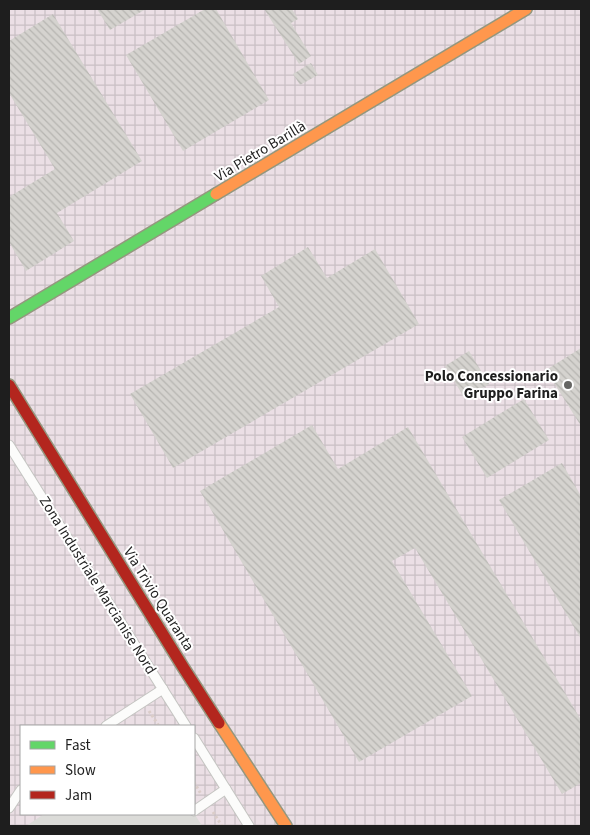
<svg xmlns="http://www.w3.org/2000/svg" width="590" height="835" font-family="'Source Sans 3',sans-serif">
<style>
.industrial{fill:url(#industrial-grid);fill-rule:evenodd}
.parking{fill:#dbdbd8}
.building{fill:url(#building-back-hatch)}
.lines{fill:none;stroke-linecap:round;stroke-linejoin:round}
.lane-casing{stroke:#c5c5c2;stroke-width:11}
.fast-casing{stroke:#94977e;stroke-width:14}
.slow-casing{stroke:#94977e;stroke-width:14}
.jam-casing{stroke:#94977e;stroke-width:14}
.path{stroke:#dbcdc9;stroke-width:3;stroke-dasharray:2.5 2.5;stroke-linecap:butt}
.lane{stroke:#fcfcfb;stroke-width:9}
.fast{stroke:#63d668;stroke-width:11}
.slow{stroke:#ff974d;stroke-width:11}
.jam{stroke:#b3261e;stroke-width:11}
.poi-dot{fill:#666664;stroke:#fff;stroke-width:2}
.labels{text-anchor:middle;stroke-width:4;stroke-linejoin:round;paint-order:stroke}
.street-label{font-size:15px;fill:#1e1e1e;stroke:#fff}
.poi-label{font-size:15px;font-weight:bold;fill:#1e1e1e;stroke:#fff;text-anchor:end}
</style>
<defs>
<pattern id="industrial-grid" width="8" height="8" patternUnits="userSpaceOnUse" patternTransform="scale(1.25)"><rect width="8" height="8" fill="#ebdfe5"/><path d="M0 4h8M4 0v8" fill="none" stroke="#c9bfc4"/></pattern>
<pattern id="building-back-hatch" width="6" height="6" patternUnits="userSpaceOnUse" patternTransform="scale(1.25)"><rect width="6" height="6" fill="#d5d3cf"/><path d="M-1 5l2 2M0 0l6 6M5-1l2 2" fill="none" stroke="#b6b5b1"/></pattern>
</defs>
<rect width="100%" height="100%" fill="#edece6"/>
<path class="industrial" d="M9 9H581V826H9ZM21 726H194V814H21Z"/>
<polygon class="parking" points="194,813 202,826 26,826 44,814 194,814"/>
<g class="building">
<polygon points="97,9 146,9 110,30"/>
<polygon points="205,9 216,9 269,100 183,151 126,55"/>
<polygon points="264,9 292,9 298,19 291,23 311,56 299,64"/>
<polygon points="53,14 142,161 57,213 74,241 26,271 9,242 9,197 55,169 9,93 9,41"/>
<polygon points="311,63 318,75 300,85 293,74"/>
<polygon points="308,247 327,278 375,249 419,324 173,468 130,394 279,307 261,276"/>
<polygon points="581,348 581,426 546,370"/>
<polygon points="469,351 489,384 465,399 445,366"/>
<polygon points="524,399 549,440 487,478 462,437"/>
<polygon points="312,425 338,469 408,427 581,720 581,783 562,794 415,548 392,561 472,696 359,762 200,491"/>
<polygon points="562,463 581,496 581,639 499,500"/>
</g>
<g class="lines">
<defs>
<g id="lane">
<polyline points="9,445 186,726"/>
<polyline points="106,726 163,689"/>
<polyline points="194,738 249,826"/>
<polyline points="9,808 21,790"/>
<polyline points="194,811 226,789"/>
</g>
<polyline id="fast" points="9,318 216,194"/>
<g id="slow">
<polyline points="216,194 526,9"/>
<polyline points="219,723 286,826"/>
</g>
<polyline id="jam" points="9,385 183,667 219,723"/>
</defs>
<use href="#lane" class="lane-casing"/>
<use href="#fast" class="fast-casing"/>
<use href="#slow" class="slow-casing"/>
<use href="#jam" class="jam-casing"/>
<g class="path">
<polyline points="149,711 159,726"/>
<polyline points="194,782 201,794"/>
<polyline points="213,812 222,826"/>
</g>
<use href="#lane" class="lane"/>
<use href="#fast" class="fast"/>
<use href="#slow" class="slow"/>
<use href="#jam" class="jam"/>
</g>
<circle class="poi-dot" cx="568" cy="385" r="5"/>
<g class="labels">
<g class="street-label">
<text transform="translate(260 151) rotate(-31)" y="5">Via Pietro Barillà</text>
<text transform="translate(98 585) rotate(58)" y="5">Zona Industriale Marcianise Nord</text>
<text transform="translate(159 599) rotate(58)" y="5">Via Trivio Quaranta</text>
</g>
<g class="poi-label">
<text x="558" y="381">Polo Concessionario<tspan x="558" dy="17">Gruppo Farina</tspan></text>
</g>
</g>
<rect width="590" height="835" fill="none" stroke="#1e1e1e" stroke-width="20"/>
<rect x="20" y="725" width="175" height="90" fill="#ffffff" stroke="#a5a5a5"/>
<rect x="30" y="741" width="25" height="8" fill="#63d668" stroke="#a5a5a5"/>
<text x="65" y="750" font-size="15" fill="#1e1e1e">Fast</text>
<rect x="30" y="766" width="25" height="8" fill="#ff974d" stroke="#a5a5a5"/>
<text x="65" y="775" font-size="15" fill="#1e1e1e">Slow</text>
<rect x="30" y="791" width="25" height="8" fill="#b3261e" stroke="#a5a5a5"/>
<text x="65" y="800" font-size="15" fill="#1e1e1e">Jam</text>
</svg>
